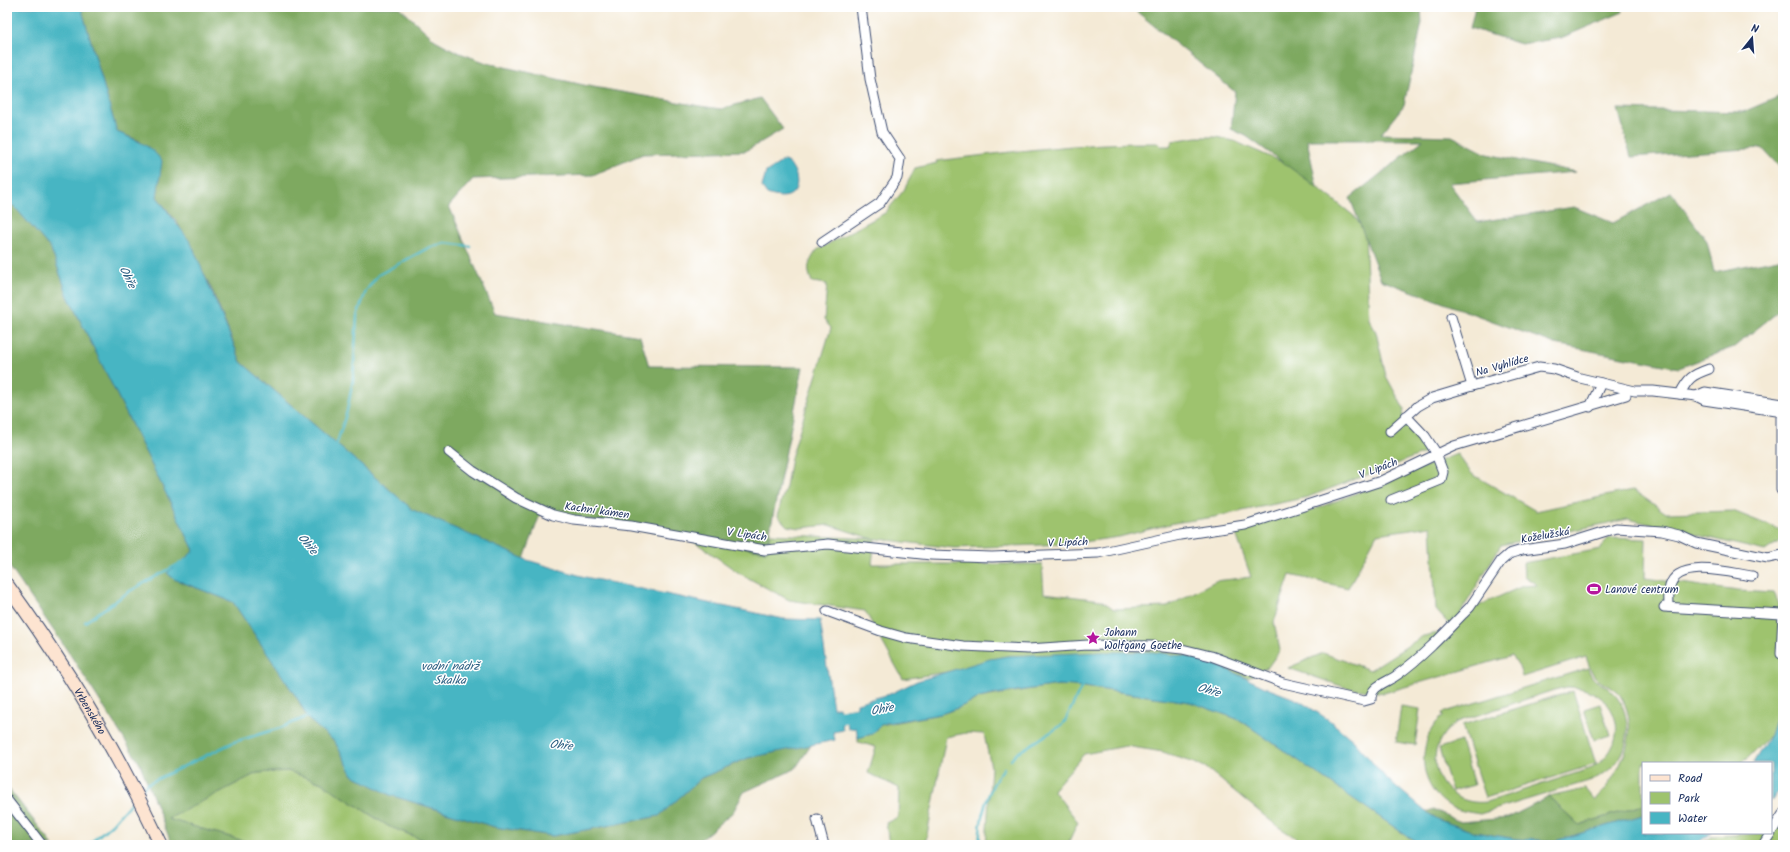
<svg xmlns="http://www.w3.org/2000/svg" width="1790" height="852" font-family="Kalam,sans-serif">
<style>
.green{fill:#9ec36e;stroke:#5c7966;fill-rule:evenodd}
.forest{fill:#7ea961;stroke:#4c6c60}
.water{fill:#47b5c3;stroke:#317290}
.lines{fill:none;stroke-linecap:round;stroke-linejoin:round}
.stream{stroke:#47b5c3;stroke-width:2.5}
.river{stroke:#47b5c3;stroke-width:14}
.street-casing{stroke:#3c4b70;stroke-width:11}
.secondary-casing{stroke:#3c4b70;stroke-width:15}
.street{stroke:#fff;stroke-width:9}
.secondary{stroke:#fde4d1;stroke-width:13}
.labels{text-anchor:middle;stroke-width:3;stroke-linejoin:round;paint-order:stroke}
.street-label{font-size:11px;fill:#1b2f5e;stroke:#fff}
.poi-label{font-size:11px;fill:#1b2f5e;stroke:#fff;text-anchor:start}
.water-label{font-size:12px;font-style:italic;fill:#2a5e81;stroke:#fff}
</style>
<rect width="100%" height="100%" fill="#fff"/>
<filter id="ink" filterUnits="userSpaceOnUse"><feTurbulence type="fractalNoise" baseFrequency=".025" numOctaves="2"/><feDisplacementMap in="SourceGraphic" scale="8" xChannelSelector="R" yChannelSelector="G"/><feConvolveMatrix kernelMatrix="1 2 1 2 8 2 1 2 1" color-interpolation-filters="sRGB"/></filter>
<filter id="wash" filterUnits="userSpaceOnUse"><feTurbulence type="fractalNoise" baseFrequency=".012" numOctaves="4" result="noise"/><feDisplacementMap in="SourceGraphic" scale="16" xChannelSelector="R" yChannelSelector="G"/><feGaussianBlur stdDeviation="0.9" result="paint"/><feColorMatrix in="noise" values="0 0 0 0 0 0 0 0 0 0 0 0 0 0 0 0 0 1.4 0 .05"/><feComposite in="paint" operator="in"/></filter>
<g filter="url(#wash)">
<rect width="100%" height="100%" fill="#f4ead6"/>
<g class="green">
<path d="M1197 137H1216L1234 141 1291 166 1354 216 1365 232 1369 319 1376 332 1386 376 1404 409 1402 426 1408 425 1419 435 1428 447 1425 453 1308 497 1214 517 1174 523 1119 537 1069 544 954 548 870 538 829 525 800 528 787 526 778 516 781 502 786 486 791 458 831 328 824 320 827 284 812 282C806 268 808 263 817 250L885 213 904 190 915 168 937 163 936 161C1010 152 1083 142 1158 143L1161 146H1170L1172 141Z"/>
<path d="M1457 454 1472 474 1536 511 1633 490 1666 513 1733 511 1783 531V539L1765 551 1628 519 1501 545 1460 614 1523 586 1537 585 1524 576 1523 563 1601 549 1607 538 1646 539 1645 578 1738 591 1774 593 1783 612V696L1770 735 1748 758 1740 763H1643V805L1579 825 1549 797 1585 789 1595 801C1620 773 1643 731 1620 695 1614 687 1601 684 1595 677 1591 672 1588 663 1586 657L1522 677 1519 666 1512 656 1384 693 1347 688 1288 668 1323 653 1370 670 1423 636 1454 630 1436 610 1431 526 1377 534 1348 588 1290 575 1274 622 1280 650 1268 667 1248 678 1205 661 1175 655 1007 656 946 672 903 679 865 611 789 600 739 573 692 540 766 551 770 534 875 539 872 564H1042L1044 593 1101 600 1114 609 1167 607 1215 581 1251 577 1234 528 1310 511Z"/>
<path d="M1588 668C1593 684 1601 681 1611 691 1631 708 1633 745 1615 764 1609 771 1601 776 1592 780L1480 814C1469 812 1455 811 1445 803 1424 787 1419 761 1428 737 1431 729 1436 721 1443 717L1442 713ZM1567 687C1618 687 1635 742 1592 768L1487 802C1438 808 1415 750 1457 722L1554 690Z"/>
<polygon points="1068,685 1190,702 1240,720 1420,845 1307,845 1277,826 1205,767 1163,752 1126,746 1084,754 1053,790 1078,822 1067,845 986,845 991,767 984,734 966,733 946,737 925,845 889,845 886,823 898,817 899,788 868,773 876,747 858,742 858,738 872,734 881,725 941,714 958,708 979,698 1050,686"/>
<polygon points="1573,691 1596,764 1485,798 1462,725"/>
<polygon points="1600,704 1610,735 1594,740 1584,709"/>
<polygon points="1401,706 1420,709 1415,745 1396,742"/>
<polygon points="1461,741 1474,785 1452,791 1439,748"/>
<polygon points="288,771 322,783 388,826 428,842 430,845 258,845 167,819 257,773"/>
<polygon points="1777,818 1783,819 1783,845 1699,845 1713,836 1771,833 1771,821"/>
</g>
<g class="forest">
<polygon points="81,7 399,7 435,40 457,52 487,63 588,86 700,106 721,109 760,98 783,129 746,151 643,154 593,175 473,179 449,206 495,313 640,336 649,366 803,367 766,551 573,517 542,509 524,559 413,510 241,362 212,290 177,222 157,197 158,187 140,141 117,132"/>
<polygon points="1131,7 1421,7 1422,23 1404,105 1381,134 1452,136 1487,154 1576,172 1449,183 1478,222 1574,207 1613,223 1671,192 1707,241 1714,272 1783,258 1783,308 1734,347 1679,368 1555,344 1381,280 1350,198 1423,140 1307,140 1317,187 1246,136 1231,129 1235,92"/>
<polygon points="1475,7 1622,7 1623,12 1561,38 1521,44 1470,28"/>
<polygon points="1783,95 1783,171 1762,148 1631,157 1618,109 1743,112"/>
<path d="M7 198 51 249 68 296 194 550C186 560 176 565 167 573L174 579 233 602 299 701 308 719 335 742 353 775 390 795 495 827 553 836 659 816 701 778 748 758 812 744 795 769 744 792 733 812 694 845H430L428 842 388 826 322 783 288 771 257 773 168 819 258 845H172L140 764 71 656 7 563Z"/>
<polygon points="7,787 13,794 53,845 10,845 7,841"/>
<polygon points="1549,797 1579,825 1643,805 1643,815 1555,841 1516,839 1474,832 1439,820 1426,812 1433,809 1460,822 1508,818"/>
</g>
<g class="water">
<path d="M7 7H81L117 132C136 140 149 144 162 161L157 197 191 243 241 362 413 510 527 560 585 577 784 619 820 620 833 708 839 707 843 730 833 732 835 740 748 758 701 778 659 816 553 836 495 827 390 795 353 775 335 742 308 719 299 701 233 602 174 579 167 573C176 565 186 560 194 550L68 296 51 249 7 198Z"/>
<path d="M783 161C799 162 809 209 767 194L762 187 766 172Z"/>
<polygon points="1101,652 1153,652 1189,657 1224,668 1269,689 1298,700 1329,720 1354,741 1384,776 1426,812 1439,820 1474,832 1516,839 1555,841 1643,815 1643,833 1712,833 1694,845 1420,845 1240,720 1190,702 1085,687 1059,685 996,694 979,698 958,708 941,714 886,723 881,725 872,734 858,738 856,728 848,729 845,709 857,707 857,703 890,694 917,681 990,659 1007,656"/>
<polygon points="1783,696 1783,784 1771,802 1771,763 1753,763 1770,735"/>
</g>
<g class="lines">
<g class="stream">
<polyline points="7,207 15,203"/>
<polyline points="336,446 347,411 353,380 357,316 366,291 378,275 428,248 445,243 470,246"/>
<polyline points="85,622 130,591 189,558"/>
<polyline points="1064,723 1083,684"/>
<polyline points="1011,760 1016,754 1062,725"/>
<polyline points="140,792 147,784 234,742 280,728 309,716"/>
<polyline points="88,845 112,824 134,799"/>
<path d="M980 845C978 821 988 787 1004 768"/>
</g>
<polyline class="river" points="823,719 866,713"/>
</g>
</g>
<g filter="url(#ink)">
<g class="lines">
<defs>
<g id="street">
<polyline points="822,242 880,203 897,178 900,159 882,132 870,79 861,7"/>
<polyline points="1451,317 1472,386 1539,367 1554,369 1580,378 1635,391 1653,391 1696,396 1704,400 1783,412"/>
<path d="M1680 394C1688 378 1692 375 1709 369"/>
<polyline points="1696,396 1705,392 1783,404"/>
<polyline points="1590,407 1601,383"/>
<polyline points="1406,416 1425,436 1437,454"/>
<polyline points="1390,431 1418,406 1432,398 1472,386"/>
<polyline points="449,452 473,471 516,498 553,515 574,520 631,526 765,550 828,544 931,555 992,557 1098,553 1180,535 1245,525 1381,481 1454,446 1626,395"/>
<polyline points="1781,490 1781,418 1783,411"/>
<polyline points="1391,500 1441,480 1443,472 1436,454"/>
<polyline points="1664,607 1782,614"/>
<path d="M1669 607C1669 601 1668 593 1670 586 1678 558 1731 573 1752 576"/>
<path d="M827 611 881 631 906 638 963 646 1028 649 1088 645 1153 646 1182 649 1211 656 1283 683 1364 701 1371 699C1370 686 1388 682 1397 675 1421 658 1442 636 1463 614L1470 607 1501 561 1509 554 1522 550 1565 544 1616 528 1662 531 1679 535 1696 543 1758 556 1768 558 1783 555"/>
<polyline points="1781,654 1783,614"/>
<polyline points="7,800 42,845"/>
<polyline points="817,819 824,845"/>
<polyline points="1763,845 1783,814"/>
</g>
<g id="secondary">
<path id="s1" d="M7 585C66 666 119 754 161 845"/>
</g>
</defs>
<use href="#street" class="street-casing"/>
<use href="#secondary" class="secondary-casing"/>
<use href="#street" class="street"/>
<use href="#secondary" class="secondary"/>
</g>
</g>
<defs>
<symbol id="stadium-bare" viewBox="-9 -9 18 18"><path d="M0-5a6.5 5 0 1 0 0 10a6.5 5 0 1 0 0-10ZM-3.5-1.8h7v3.6h-7Z" fill="#b5179e" stroke="#fff" stroke-width="2.5" paint-order="stroke"/></symbol>
<symbol id="sight-bare" viewBox="-9 -9 18 18"><path d="M0-6L1.8-2.2L6-1.7L2.9 1.2L3.7 5.4L0 3.3L-3.7 5.4L-2.9 1.2L-6-1.7L-1.8-2.2Z" fill="#b5179e" stroke="#fff" stroke-width="2.5" paint-order="stroke"/></symbol>
</defs>
<g fill-rule="evenodd">
<use href="#stadium-bare" x="1584" y="579" width="20" height="20"/>
<use href="#sight-bare" x="1083" y="628" width="20" height="20"/>
</g>
<g class="labels">
<g class="street-label">
<text transform="translate(1502 365) rotate(-16)" y="4">Na Vyhlídce</text>
<text transform="translate(1378 468) rotate(-21)" y="4">V Lipách</text>
<text transform="translate(597 510) rotate(8)" y="4">Kachní kámen</text>
<text transform="translate(747 534) rotate(8)" y="4">V Lipách</text>
<text transform="translate(1545 535) rotate(-10)" y="4">Koželužská</text>
<text transform="translate(1068 542) rotate(-2)" y="4">V Lipách</text>
<text dy="4" stroke="none"><textPath href="#s1" startOffset="151">Vrbenského</textPath></text>
</g>
<g class="poi-label">
<text x="1605" y="593">Lanové centrum</text>
<text x="1104" y="636">Johann<tspan x="1104" dy="13">Wolfgang Goethe</tspan></text>
</g>
<g class="water-label">
<text transform="translate(128 277) rotate(64)" y="4">Ohře</text>
<text transform="translate(308 544) rotate(50)" y="4">Ohře</text>
<text x="450" y="670">vodní nádrž<tspan x="450" dy="14">Skalka</tspan></text>
<text transform="translate(1209 690) rotate(16)" y="4">Ohře</text>
<text transform="translate(882 709) rotate(-11)" y="4">Ohře</text>
<text transform="translate(561 745) rotate(6)" y="4">Ohře</text>
</g>
</g>
<rect width="1790" height="852" fill="none" stroke="#fff" stroke-width="24"/>
<rect x="1642" y="762" width="130" height="72" fill="#ffffff" stroke="#a4acbf"/>
<rect x="1650" y="775" width="20" height="6" fill="#fde4d1" stroke="#a4acbf"/>
<text x="1678" y="782" font-size="12" fill="#1b2f5e">Road</text>
<rect x="1650" y="792" width="20" height="12" fill="#9ec36e" stroke="#a4acbf"/>
<text x="1678" y="802" font-size="12" fill="#1b2f5e">Park</text>
<rect x="1650" y="812" width="20" height="12" fill="#47b5c3" stroke="#a4acbf"/>
<text x="1678" y="822" font-size="12" fill="#1b2f5e">Water</text>
<g transform="translate(1752 38) rotate(17)" stroke="#ffffff" stroke-width="3" paint-order="stroke">
<path d="M0-3L7 15L0 10L-7 15Z" fill="#1b2f5e"/>
<text y="-6" font-size="11" font-weight="bold" text-anchor="middle" fill="#1b2f5e">N</text>
</g>
</svg>
